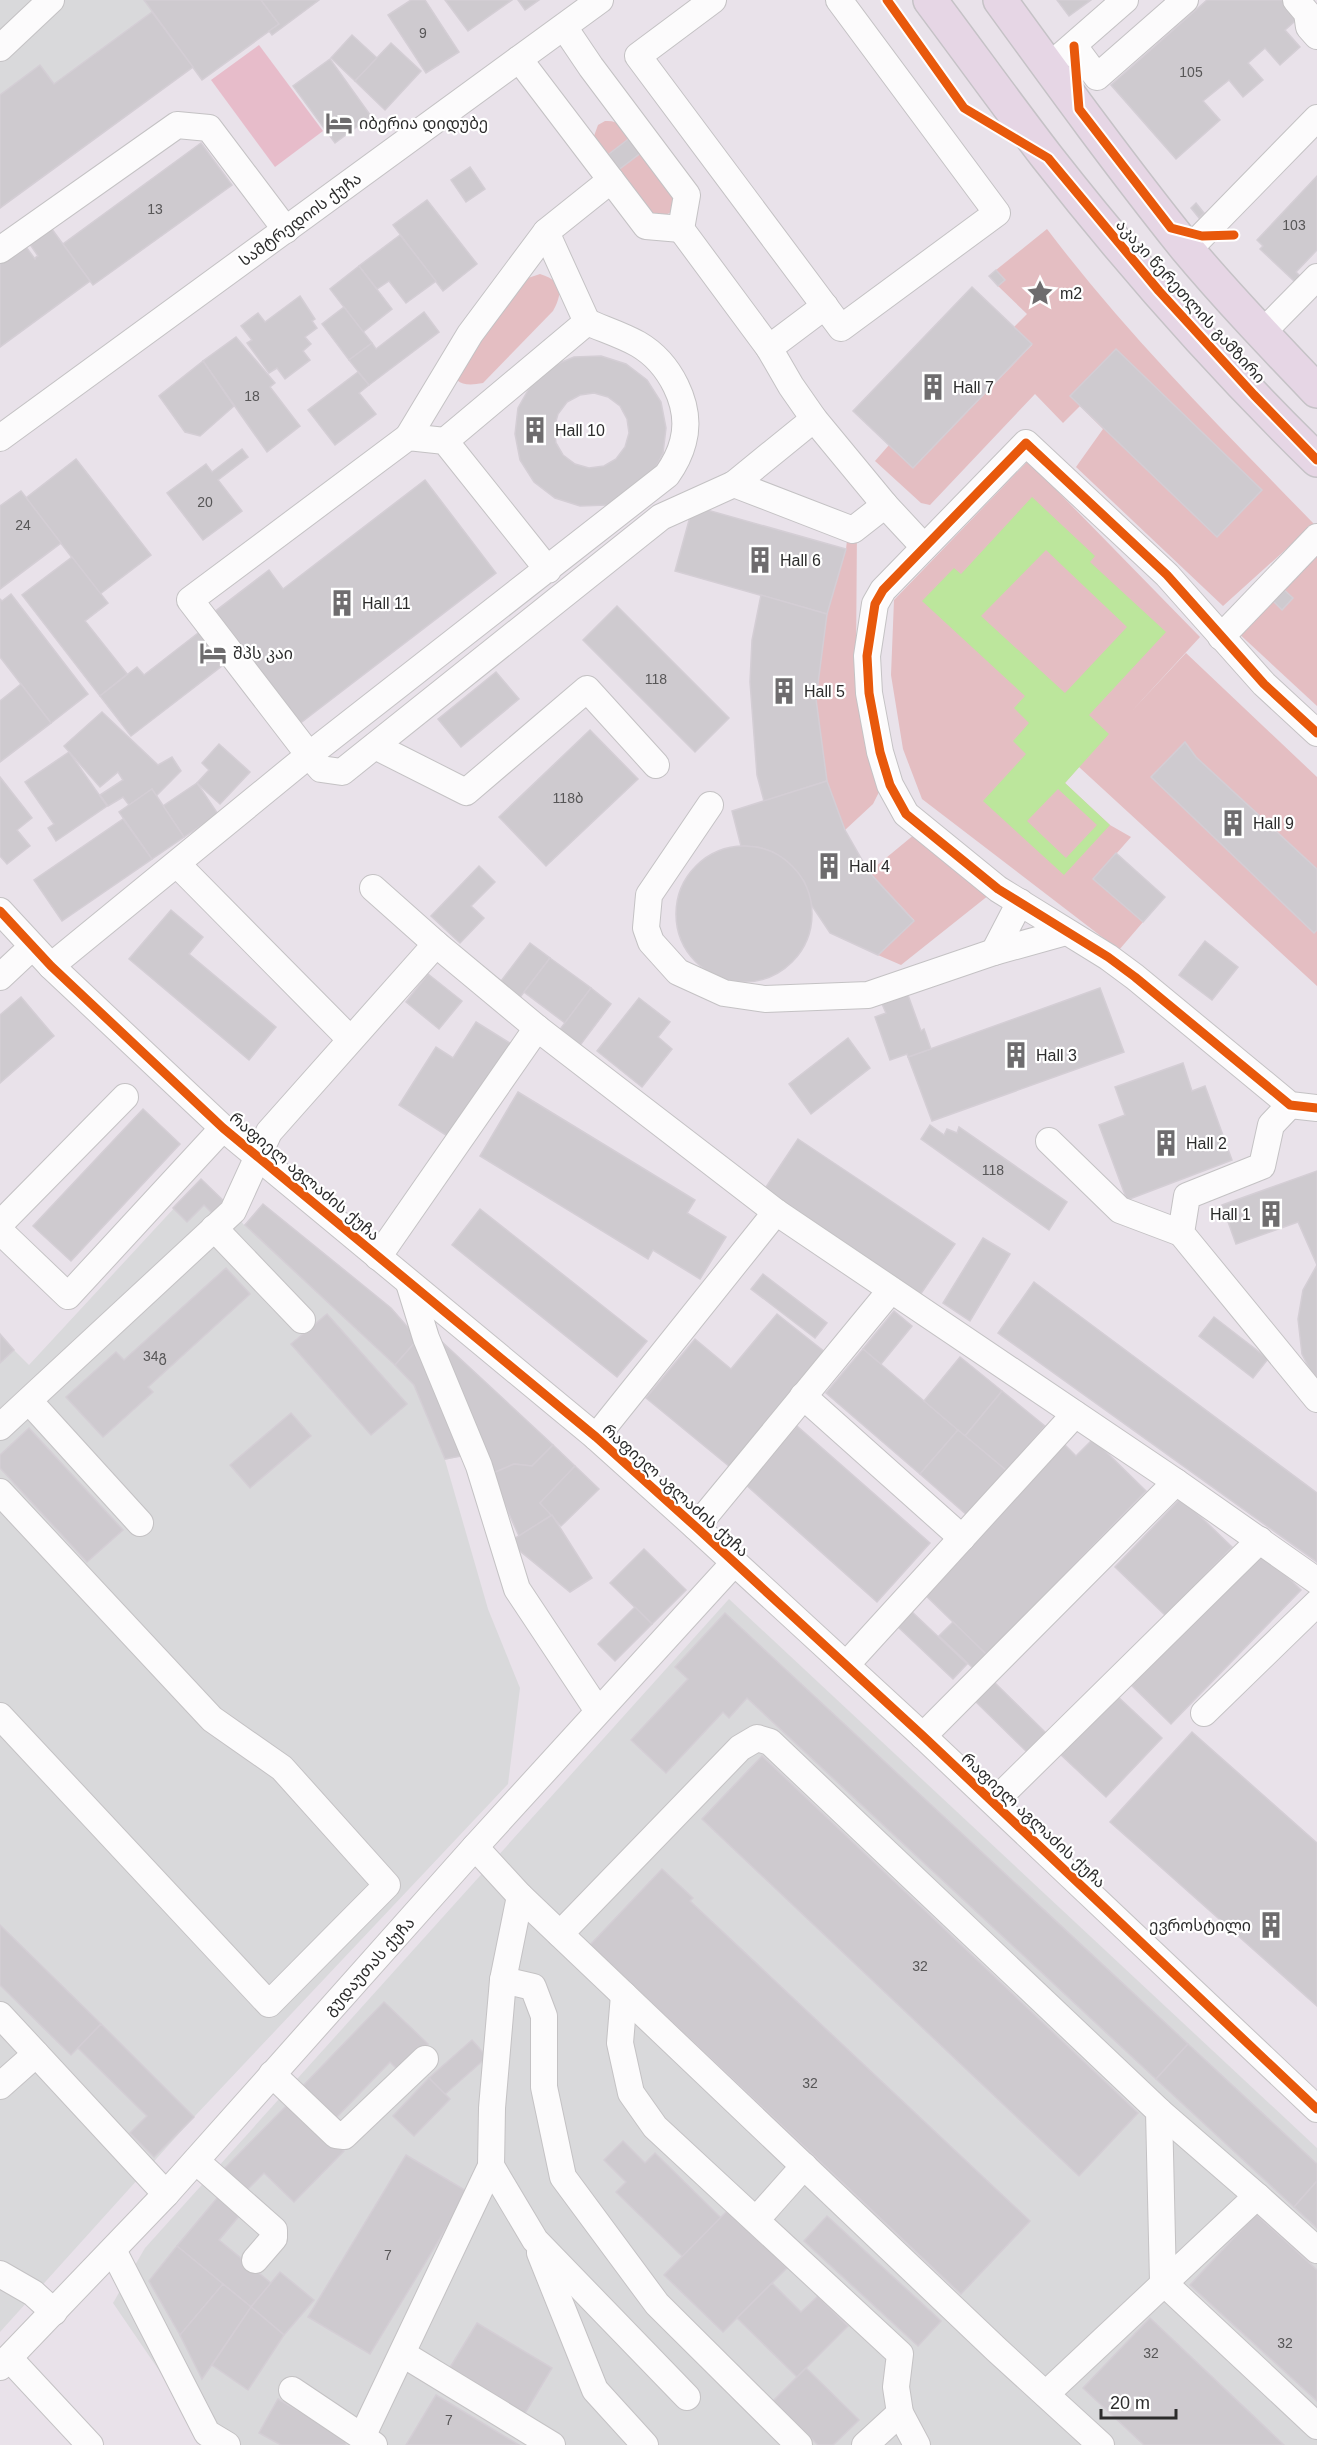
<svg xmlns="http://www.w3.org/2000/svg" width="1317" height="2445" font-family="Helvetica,'Noto Sans Georgian',sans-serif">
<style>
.industrial{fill:#d9d9db}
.green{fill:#e4bec2}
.pitch{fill:#e7bcca}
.water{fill:#bce69c;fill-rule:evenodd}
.building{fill:#cecacf;stroke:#d4ced5;stroke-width:1.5;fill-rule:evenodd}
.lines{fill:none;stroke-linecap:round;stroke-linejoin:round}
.minor-casing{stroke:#c4c2c4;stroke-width:28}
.major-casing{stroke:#c5c2c6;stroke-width:36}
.minor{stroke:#fcfbfc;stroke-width:26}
.major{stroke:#e6d6e5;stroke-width:33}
.cycleway-casing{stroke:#fff;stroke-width:13}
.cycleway{stroke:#e8590c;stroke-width:9}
.labels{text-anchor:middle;stroke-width:4.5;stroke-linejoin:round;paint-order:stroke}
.number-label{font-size:14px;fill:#575657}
.poi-label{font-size:16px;fill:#2c2c2c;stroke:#fff;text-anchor:start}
.street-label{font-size:16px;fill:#2c2c2c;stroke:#fff}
</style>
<rect width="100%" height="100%" fill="#e9e2ea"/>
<g class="industrial">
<polygon points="0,0 319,0 272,35 269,31 193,67 0,208"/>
<polygon points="201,1179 229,1206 244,1225 263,1204 391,1308 418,1339 467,1455 445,1460 488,1609 520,1688 508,1784 194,2117 0,2332 0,1363 14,1350 29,1365"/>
<polygon points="729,1599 1317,2148 1317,2445 210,2445 113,2303 145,2248"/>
</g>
<g class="green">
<path d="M605 121C619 120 623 127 631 137L605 157 594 136 598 125Z"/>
<polygon points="642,152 674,195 673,211 662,217 649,213 617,171"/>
<path d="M1047 229C1127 335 1222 429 1314 524L1223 606 1076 467 1103 429 1080 406 1063 423 1035 394 930 505 921 503 875 461 889 445 913 468 1032 345 1014 327 1027 314 998 286 1005 280 996 270Z"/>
<path d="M540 274C563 281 563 292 553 311L483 383C458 388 449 380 455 355L528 278Z"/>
<polygon points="1028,461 1200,637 1130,713 1186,653 1317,777 1317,986 1079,767 1065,783 1110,825 1131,837 1094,879 1143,922 1119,950 922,799 903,749 891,675 894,600"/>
<polygon points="849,524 857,526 856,659 879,792 873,804 845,830 827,781 816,699 827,614 846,549"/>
<polygon points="1317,550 1317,706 1235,630"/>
<polygon points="915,834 989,895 901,965 878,955 914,920 869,872"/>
</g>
<polygon class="pitch" points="259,45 323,131 275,167 211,80"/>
<path class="water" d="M1032 497 1095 556 1090 562 1166 632 1089 715 1109 734 1065 783 1110 825 1064 875 983 801 1026 754 1013 741 1029 723 1014 708 1025 696 922 601 954 568 961 574ZM1046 550 1127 627 1065 693 981 616ZM1058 789 1097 825 1066 858 1027 821Z"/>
<g class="building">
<polygon points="144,0 261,0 279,24 202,80"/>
<polygon points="261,0 319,0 272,35 269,31 279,24"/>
<polygon points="411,0 425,0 459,52 426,73 388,15"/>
<polygon points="445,0 512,0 468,31"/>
<polygon points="518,0 539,0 525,10"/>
<polygon points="1057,0 1091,0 1069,16"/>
<polygon points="1207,0 1289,0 1302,15 1285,30 1300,47 1280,65 1265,48 1248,63 1263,80 1243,97 1229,80 1203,101 1220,120 1176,159 1111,85"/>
<polygon points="152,12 193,67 0,208 0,95 40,65 54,84"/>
<polygon points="352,35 377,58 355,81 331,58"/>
<polygon points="391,43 421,71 385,110 355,81"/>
<polygon points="330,59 371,116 335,143 293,86"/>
<polygon points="631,137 642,152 617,171 605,157"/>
<polygon points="201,143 232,185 93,285 63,244"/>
<polygon points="470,167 485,189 466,202 451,180"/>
<polygon points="1317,176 1317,250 1296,272 1300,276 1295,282 1260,249 1263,246 1257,240"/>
<polygon points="427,200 477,264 443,291 393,225"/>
<polygon points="1196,203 1204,213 1199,218 1191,208"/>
<polygon points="46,221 90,281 0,347 0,256 21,240 35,259 36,257 38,256 25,237"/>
<polygon points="400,235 436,281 406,303 389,281 377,289 359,266"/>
<polygon points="359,266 392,309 363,332 330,289"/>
<polygon points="996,270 1005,280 998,286 989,276"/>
<polygon points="972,287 1032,344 913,468 853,411"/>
<polygon points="300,296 315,319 312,321 317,328 305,337 311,344 303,351 310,360 285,379 277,368 269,373 247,343 252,340 241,326 258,313 265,322"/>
<polygon points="344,307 372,343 349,360 322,324"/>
<polygon points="424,312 439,332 369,385 349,360 372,343 376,349"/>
<polygon points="236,337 275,383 270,387 300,426 267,452 203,361"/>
<polygon points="1116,349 1262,490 1217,537 1070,396"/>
<path d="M601 356 626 364 647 380 661 402 666 428 663 453 651 477 631 495 607 505 580 506 555 498 534 482 520 460 515 434 518 408 531 385 550 367 574 357ZM594 393 608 397 620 406 627 419 629 433 625 447 616 459 604 466 589 468 575 464 563 455 556 443 554 428 558 414 567 402 580 395Z"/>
<polygon points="203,361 234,406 200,436 185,432 159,396"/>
<polygon points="358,372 369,385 359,393 376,414 335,445 308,410"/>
<polygon points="242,449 248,457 218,480 242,511 203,540 167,493 206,464 212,472"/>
<polygon points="76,459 151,555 100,594 26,498"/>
<polygon points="425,480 496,573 294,728 209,616 269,570 283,589"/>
<polygon points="21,491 61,543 0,589 0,506"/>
<polygon points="693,506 846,549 827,614 675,571"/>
<polygon points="72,557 108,603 85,621 127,674 100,696 22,595"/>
<polygon points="1281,587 1293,598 1282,610 1270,598"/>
<polygon points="11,594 88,694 51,723 0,657 0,599 2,601"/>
<polygon points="761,595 827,614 816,699 827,781 764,801 757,775 750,682 752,640"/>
<polygon points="617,606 729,718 695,752 583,640"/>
<polygon points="202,630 227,662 131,736 100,696 137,667 144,675"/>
<polygon points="496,672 519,699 461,747 438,719"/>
<polygon points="21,684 51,723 0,762 0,701"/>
<polygon points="102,712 158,765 172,757 181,771 156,796 152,789 129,805 123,797 108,806 100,795 123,780 118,772 100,787 64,746"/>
<polygon points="590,730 638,779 546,866 499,817"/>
<polygon points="1185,742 1196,757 1317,869 1317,930 1314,933 1151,777"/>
<polygon points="219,744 250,772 220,804 197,783 209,770 202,763"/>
<polygon points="69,752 107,806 56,841 48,828 54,824 25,782"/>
<polygon points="0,777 32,818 17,830 30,846 7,864 0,856"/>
<polygon points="827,781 845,830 869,872 914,921 878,955 830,933 812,906 804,881 787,861 773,852 758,847 741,846 732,811"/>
<polygon points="197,783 218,814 184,837 163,806"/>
<polygon points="152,789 184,837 152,859 119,812"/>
<polygon points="123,819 152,859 62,921 34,880"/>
<circle cx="744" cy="914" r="68"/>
<polygon points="1116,853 1165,897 1143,922 1093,879"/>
<polygon points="479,866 495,882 471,906 484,918 460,943 431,916"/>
<polygon points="171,910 203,937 189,954 276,1027 249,1060 129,959"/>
<polygon points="1205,941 1238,967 1212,1000 1179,975"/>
<polygon points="530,943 550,958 518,1000 498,985"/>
<polygon points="550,958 591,988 565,1023 524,992"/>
<polygon points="428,974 462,1001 439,1029 406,1002"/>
<polygon points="591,988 611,1004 578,1048 558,1032"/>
<polygon points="1100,988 1124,1052 932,1121 908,1057"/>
<polygon points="908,995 921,1031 924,1029 931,1049 908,1057 907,1054 890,1060 875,1017 886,1013 882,1004"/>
<polygon points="21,997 54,1036 0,1083 0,1015"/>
<polygon points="639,998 670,1022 658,1037 672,1049 642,1087 597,1051"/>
<polygon points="476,1022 513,1045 452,1139 399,1105 436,1047 453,1058"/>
<polygon points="848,1038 870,1068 811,1114 789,1084"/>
<polygon points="1183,1063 1192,1091 1205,1086 1232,1160 1127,1200 1099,1125 1125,1115 1115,1087"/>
<polygon points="518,1092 695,1200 687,1213 726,1237 700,1279 653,1250 648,1259 480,1156"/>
<polygon points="143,1109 180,1144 71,1261 33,1226"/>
<polygon points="930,1125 944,1135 947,1129 957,1133 959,1127 1067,1202 1049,1230 921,1139"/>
<polygon points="798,1139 955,1244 920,1295 764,1190"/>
<polygon points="1317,1171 1317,1265 1298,1222 1236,1244 1222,1205"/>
<polygon points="201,1179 229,1206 217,1218 204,1205 187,1222 173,1208"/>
<polygon points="263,1204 391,1308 418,1339 395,1365 245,1225"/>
<polygon points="480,1209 647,1341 617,1377 452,1245"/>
<polygon points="983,1238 1010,1254 970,1321 943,1303"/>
<polygon points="1317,1265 1317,1384 1302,1354 1298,1319 1303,1290"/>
<polygon points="226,1268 250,1294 148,1387 153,1392 103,1437 66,1397 116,1352 124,1360"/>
<polygon points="763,1274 827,1323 815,1338 751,1289"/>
<polygon points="1034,1282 1317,1493 1317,1562 998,1333"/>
<polygon points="894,1311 912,1326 881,1364 863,1349"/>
<polygon points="327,1314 407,1404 371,1435 291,1344"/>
<polygon points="777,1314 825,1352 730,1467 646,1398 695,1339 731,1369"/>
<polygon points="1214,1317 1268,1359 1253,1378 1199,1336"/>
<polygon points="0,1334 14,1350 0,1363"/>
<polygon points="418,1339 467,1455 445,1459 414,1385 395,1365"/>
<polygon points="440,1340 553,1445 532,1466 514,1464 491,1474"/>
<polygon points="863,1349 958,1430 920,1474 826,1393"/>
<polygon points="960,1357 1002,1391 965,1436 924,1401"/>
<polygon points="1002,1391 1045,1426 1007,1471 965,1436"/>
<polygon points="291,1413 311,1436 250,1488 230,1465"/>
<polygon points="797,1426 930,1543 877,1602 745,1484"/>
<polygon points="29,1428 123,1530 87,1562 0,1468 0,1455"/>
<polygon points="958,1430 1007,1471 968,1516 920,1474"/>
<polygon points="1093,1439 1146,1491 987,1655 918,1588 1061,1441 1076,1456"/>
<polygon points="553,1445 575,1466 540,1503 552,1515 519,1536 491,1474 514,1464 532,1466"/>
<polygon points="575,1466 599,1489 561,1526 540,1503"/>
<polygon points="1181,1498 1232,1547 1166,1616 1115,1567"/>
<polygon points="552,1515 592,1578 570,1592 509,1542"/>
<polygon points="1257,1547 1301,1590 1171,1724 1127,1681"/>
<polygon points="644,1549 686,1590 652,1624 610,1583"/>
<polygon points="635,1607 652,1624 615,1661 598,1644"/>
<polygon points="910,1610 967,1664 953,1679 896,1625"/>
<polygon points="725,1613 1188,2044 1156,2079 747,1698 729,1718 723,1712 666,1773 631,1740 688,1679 675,1667"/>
<polygon points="953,1622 987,1655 974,1669 939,1636"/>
<polygon points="992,1680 1048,1735 1029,1754 973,1699"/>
<polygon points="1116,1695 1162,1738 1106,1797 1060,1754"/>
<polygon points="1192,1732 1317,1843 1317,2006 1110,1822"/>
<polygon points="762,1756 1138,2113 1079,2176 702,1819"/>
<polygon points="662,1869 693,1898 690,1901 1030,2221 961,2294 590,1945"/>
<polygon points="0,1925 101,2024 71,2055 0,1985"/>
<polygon points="384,2002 428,2044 400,2072 390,2062 332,2122 299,2090"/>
<polygon points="101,2024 194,2117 154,2157 130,2133 147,2116 78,2048"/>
<polygon points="472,2040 487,2057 444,2095 429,2078"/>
<polygon points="1188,2044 1317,2164 1317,2181 1294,2207 1156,2079"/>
<polygon points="429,2078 450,2099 414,2136 393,2116"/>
<polygon points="292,2100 344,2151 294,2202 264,2173 241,2196 219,2174"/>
<polygon points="623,2141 645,2163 655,2153 721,2218 683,2257 616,2192 626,2182 604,2160"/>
<polygon points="406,2155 468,2192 370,2354 308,2317"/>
<polygon points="1317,2181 1317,2228 1294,2207"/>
<polygon points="223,2191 245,2209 219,2240 271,2283 251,2307 177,2246"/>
<polygon points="728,2210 787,2268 723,2332 664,2275"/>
<polygon points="1256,2214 1317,2270 1317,2401 1190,2285"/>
<polygon points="827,2216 941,2321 918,2346 804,2241"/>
<polygon points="177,2246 223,2284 180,2335 149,2281"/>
<polygon points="280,2272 314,2300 284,2335 251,2307"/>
<polygon points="772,2283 801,2312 818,2296 848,2326 797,2377 737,2318"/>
<polygon points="223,2284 251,2307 202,2379 180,2335"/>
<polygon points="251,2307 284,2335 248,2390 212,2365"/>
<polygon points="1150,2318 1284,2445 1144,2445 1083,2388"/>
<polygon points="477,2323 552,2368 524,2415 449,2369"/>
<polygon points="806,2368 859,2420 833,2445 818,2445 773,2401"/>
<polygon points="436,2395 519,2445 406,2445"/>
<polygon points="278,2399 348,2439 345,2445 281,2445 259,2433"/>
</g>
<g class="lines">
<defs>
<g id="minor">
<polyline points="713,0 638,56 841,328 997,213 839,0"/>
<polyline points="1296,0 1307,13 1309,27 1317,36"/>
<polyline points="1074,46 1097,77 1185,0"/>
<polyline points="0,48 51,0"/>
<polyline points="1062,55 1125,0"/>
<polyline points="519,59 646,226 681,229 687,195 591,67 564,27"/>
<polyline points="681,229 769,348 791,386 814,419 885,505 924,547"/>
<polyline points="0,250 177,125 209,128 286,230"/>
<polyline points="1188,250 1317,118"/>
<polyline points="1262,333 1317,277"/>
<polyline points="769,348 825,306"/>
<polyline points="408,437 470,334 546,232"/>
<polyline points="0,438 600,0"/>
<polyline points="445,441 587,322 546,232 611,180"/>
<polyline points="734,484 853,530 885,505"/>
<path d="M548 570 445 441 408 437 190 600 309 755 667 475C674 465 680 454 683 442 693 405 669 362 638 344 622 335 603 329 587 322"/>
<polyline points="1221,637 1317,537"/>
<polyline points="1317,733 1264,684 1167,575 1026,443 883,590 875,604 867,656 869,693 880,752 890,785 906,814 998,889 1108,957 1135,977 1290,1105 1317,1108"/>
<polyline points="375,746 466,792 587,689 656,765"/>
<polyline points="710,805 649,895 646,928 651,942 678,972 724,993 765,999 868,995 994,952"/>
<polyline points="177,864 350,1039"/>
<polyline points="373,888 436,944 537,1028 776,1212 1176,1482 1317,1581"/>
<polyline points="1020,902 994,952 1066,932"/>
<polyline points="0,911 51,966 223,1128 596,1437 696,1527 923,1736 1317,2109"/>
<polyline points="51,966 309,755 321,769 342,772 661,517 734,484 814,419"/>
<polyline points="0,977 32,947"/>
<polyline points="1290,1105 1271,1125 1262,1166 1187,1196 1181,1233 1317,1399"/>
<polyline points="1049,1141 1120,1210 1181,1233"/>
<polyline points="0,1224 125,1097"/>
<polyline points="214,1228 302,1320"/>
<polyline points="0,1231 68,1296 223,1128"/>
<polyline points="378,1257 537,1028"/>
<polyline points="409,1283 426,1338 479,1466 517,1589 598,1711"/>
<polyline points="803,1396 962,1538"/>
<polyline points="29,1401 140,1523"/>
<polyline points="0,1427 233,1211 269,1132 436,944"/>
<polyline points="596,1437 776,1212"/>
<polyline points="0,1492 212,1719 282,1768 387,1885 269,2004 0,1716"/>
<polyline points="696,1527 891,1290"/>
<polyline points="846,1665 1075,1414"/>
<polyline points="1204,1713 1317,1603"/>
<polyline points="923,1736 1176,1482"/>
<polyline points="994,1802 1260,1540"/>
<polyline points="475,1847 520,1896 503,1980 492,2108 491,2166 535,2240 687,2397"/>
<polyline points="520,1896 997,2350 1101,2445"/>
<polyline points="560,1934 740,1748 757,1738 770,1742 1159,2111 1163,2282 1317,2426"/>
<polyline points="503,1980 533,1987 544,2016 544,2087 563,2177 657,2304 799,2445"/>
<polyline points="624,1995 620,2043 631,2093 655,2127 900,2354 896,2387 900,2413 917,2445"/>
<polyline points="0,2015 166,2194"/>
<polyline points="272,2074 336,2135 344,2136 425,2059"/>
<polyline points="0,2086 36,2054"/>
<polyline points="1159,2111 1257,2196"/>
<polyline points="196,2161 274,2230 274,2238 255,2260"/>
<polyline points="756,2220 804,2166"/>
<polyline points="113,2250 207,2433 227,2445"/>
<polyline points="540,2253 595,2390 645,2445"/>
<polyline points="0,2274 33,2293 54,2312"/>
<polyline points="403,2354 552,2445"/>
<polyline points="9,2358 90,2445"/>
<polyline points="0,2367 166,2194 475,1847 734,1563"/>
<polyline points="292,2390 374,2445"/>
<polyline points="1046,2394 1257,2196 1317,2250"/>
<polyline points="362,2437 491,2166"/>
<polyline points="865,2445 900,2413"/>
</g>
<g id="major">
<path d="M930 0C969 52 1007 105 1047 157 1130 263 1221 366 1317 460"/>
<path d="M1000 0C1061 84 1122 168 1187 249 1228 298 1273 345 1317 391"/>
</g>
</defs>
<use href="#minor" class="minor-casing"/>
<use href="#major" class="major-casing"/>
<use href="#minor" class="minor"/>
<use href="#major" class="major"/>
<defs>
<g id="cycleway">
<polyline points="887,0 964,108 1048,158 1159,291 1254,395 1317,460"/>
<polyline points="1074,46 1079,109 1171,228 1202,236 1234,235"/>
<polyline points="1317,733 1264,684 1167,575 1026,443 883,590 875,604 867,656 869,693 880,752 890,785 906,814 998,889 1108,957 1135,977 1290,1105 1317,1108"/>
<polyline points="0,911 51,966 223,1128 596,1437 696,1527 923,1736 1317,2109"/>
</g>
</defs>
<use href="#cycleway" class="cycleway-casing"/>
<use href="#cycleway" class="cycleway"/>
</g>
<defs>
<symbol id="hotel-bare" viewBox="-9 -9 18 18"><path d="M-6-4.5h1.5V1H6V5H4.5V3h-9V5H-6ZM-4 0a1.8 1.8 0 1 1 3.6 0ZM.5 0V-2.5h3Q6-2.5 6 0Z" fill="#6e6c6e" stroke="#fff" stroke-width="2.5" paint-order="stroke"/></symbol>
<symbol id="sight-bare" viewBox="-9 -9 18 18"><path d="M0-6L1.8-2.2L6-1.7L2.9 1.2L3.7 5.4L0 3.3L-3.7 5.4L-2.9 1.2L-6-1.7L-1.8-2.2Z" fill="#6e6c6e" stroke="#fff" stroke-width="2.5" paint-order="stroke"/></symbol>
<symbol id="building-bare" viewBox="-9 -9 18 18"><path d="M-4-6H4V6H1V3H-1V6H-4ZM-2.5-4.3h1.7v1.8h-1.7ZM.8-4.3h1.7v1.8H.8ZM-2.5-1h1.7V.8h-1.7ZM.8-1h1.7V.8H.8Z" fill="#6e6c6e" stroke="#fff" stroke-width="2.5" paint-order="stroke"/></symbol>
</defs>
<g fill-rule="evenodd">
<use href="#hotel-bare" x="320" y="104" width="38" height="38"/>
<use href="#sight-bare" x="1021" y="274" width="38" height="38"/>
<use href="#building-bare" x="914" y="368" width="38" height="38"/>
<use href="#building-bare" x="516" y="411" width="38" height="38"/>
<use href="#building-bare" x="741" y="541" width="38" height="38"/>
<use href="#building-bare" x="323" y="584" width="38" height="38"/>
<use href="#hotel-bare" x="194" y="634" width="38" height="38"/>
<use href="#building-bare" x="765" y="672" width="38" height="38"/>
<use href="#building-bare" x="1214" y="804" width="38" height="38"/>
<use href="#building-bare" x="810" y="847" width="38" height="38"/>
<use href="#building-bare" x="997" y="1036" width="38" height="38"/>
<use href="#building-bare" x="1147" y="1124" width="38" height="38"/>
<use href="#building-bare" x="1252" y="1195" width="38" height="38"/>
<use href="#building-bare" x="1252" y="1906" width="38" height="38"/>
</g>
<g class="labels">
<g class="number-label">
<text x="423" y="38">9</text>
<text x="1191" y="77">105</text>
<text x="155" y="214">13</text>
<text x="1294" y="230">103</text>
<text x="252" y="401">18</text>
<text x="205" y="507">20</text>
<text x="23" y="530">24</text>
<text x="656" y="684">118</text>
<text x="568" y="803">118ბ</text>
<text x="993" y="1175">118</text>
<text x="155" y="1361">34გ</text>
<text x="920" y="1971">32</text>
<text x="810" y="2088">32</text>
<text x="388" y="2260">7</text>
<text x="1285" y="2348">32</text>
<text x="1151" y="2358">32</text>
<text x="449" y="2425">7</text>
</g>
<g class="poi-label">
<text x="359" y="129">იბერია დიდუბე</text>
<text x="1060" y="299">m2</text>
<text x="953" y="393">Hall 7</text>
<text x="555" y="436">Hall 10</text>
<text x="780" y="566">Hall 6</text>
<text x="362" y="609">Hall 11</text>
<text x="233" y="659">შპს კაი</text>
<text x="804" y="697">Hall 5</text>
<text x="1253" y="829">Hall 9</text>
<text x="849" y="872">Hall 4</text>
<text x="1036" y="1061">Hall 3</text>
<text x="1186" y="1149">Hall 2</text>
<text x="1251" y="1220" text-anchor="end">Hall 1</text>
<text x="1251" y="1931" text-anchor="end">ევროსტილი</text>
</g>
<g class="street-label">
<text transform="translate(300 219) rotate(-36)" y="6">სამტრედიის ქუჩა</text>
<text transform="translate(1191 301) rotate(48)" y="6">აკაკი წერეთლის გამზირი</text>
<text transform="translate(305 1176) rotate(40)" y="6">რაფიელ აგლაძის ქუჩა</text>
<text transform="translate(676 1490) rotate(42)" y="6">რაფიელ აგლაძის ქუჩა</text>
<text transform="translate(1034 1820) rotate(43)" y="6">რაფიელ აგლაძის ქუჩა</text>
<text transform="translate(369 1966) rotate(-48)" y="6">გუდაუთას ქუჩა</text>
</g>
</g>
<path d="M1101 2409v9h75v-9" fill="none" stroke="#2c2c2c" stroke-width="3"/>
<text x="1110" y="2409" font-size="18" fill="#2c2c2c" stroke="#ffffff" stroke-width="4.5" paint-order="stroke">20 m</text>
</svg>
